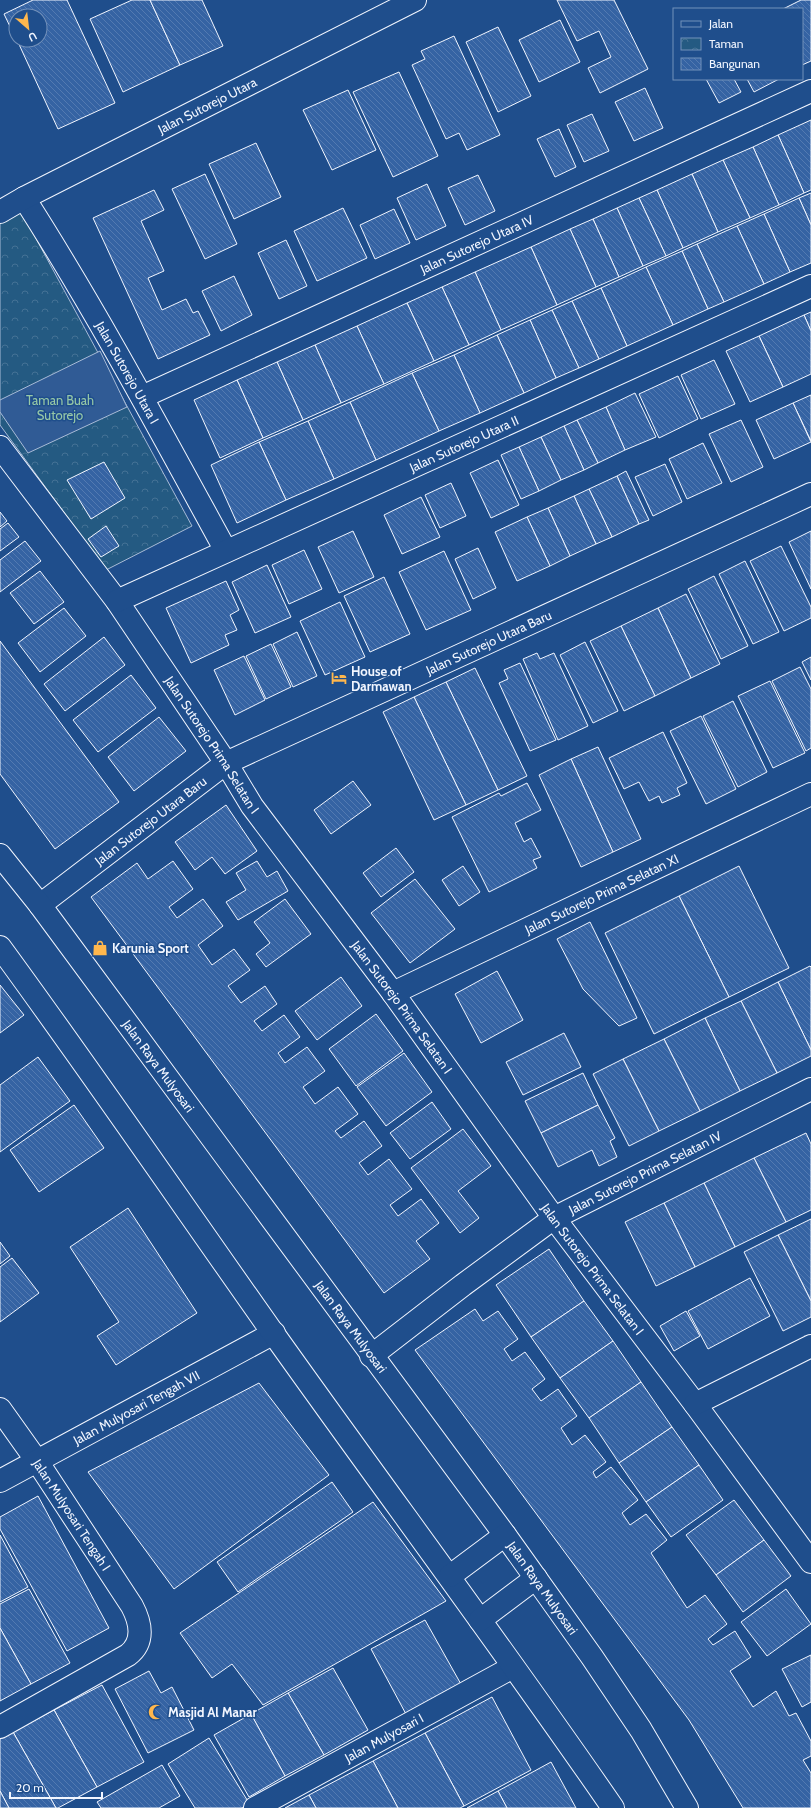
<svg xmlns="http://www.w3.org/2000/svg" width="811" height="1808" font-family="Cabin,sans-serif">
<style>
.park{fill:url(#park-crowns);stroke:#a8bbd7}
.parking{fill:#305b95;stroke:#a8bbd7}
.building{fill:url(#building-back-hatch);stroke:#f2f6ff}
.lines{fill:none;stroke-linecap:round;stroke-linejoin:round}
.minor-casing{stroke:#f2f6ff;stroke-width:24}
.major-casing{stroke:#f2f6ff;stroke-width:24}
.minor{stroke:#1f4e8c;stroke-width:22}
.major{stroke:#1f4e8c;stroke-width:22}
.labels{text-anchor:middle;stroke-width:3;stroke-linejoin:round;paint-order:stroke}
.street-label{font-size:13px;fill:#f2f6ff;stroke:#1f4e8c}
.park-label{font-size:13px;fill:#97c8a6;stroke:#1f4e8c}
.poi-label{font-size:13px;font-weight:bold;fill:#f2f6ff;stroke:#1f4e8c;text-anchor:start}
</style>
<defs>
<pattern id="park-crowns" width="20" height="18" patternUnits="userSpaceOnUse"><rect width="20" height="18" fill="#245a82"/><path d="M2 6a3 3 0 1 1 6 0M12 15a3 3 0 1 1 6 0" fill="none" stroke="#447295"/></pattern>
<pattern id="building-back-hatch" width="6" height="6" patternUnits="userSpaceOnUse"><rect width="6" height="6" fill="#3563a3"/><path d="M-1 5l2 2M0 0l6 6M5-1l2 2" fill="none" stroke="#537ab1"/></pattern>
</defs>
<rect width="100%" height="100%" fill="#1f4e8c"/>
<polygon class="park" points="20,209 192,526 106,570 0,425 0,223"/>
<polygon class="parking" points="100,351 127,407 28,453 0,412 0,400"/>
<g class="building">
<polygon points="33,0 67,0 115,103 58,129 17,40 40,40 40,16 16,16 16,39 4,14"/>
<polygon points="132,0 150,0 180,65 123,92 90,19"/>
<polygon points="150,0 202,0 223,46 180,65"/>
<polygon points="557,0 614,0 648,69 600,93 588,68 611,57 599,31 577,41"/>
<polygon points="801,0 811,0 811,61 802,65 802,9 783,9"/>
<polygon points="560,20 580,62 539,82 519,40"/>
<polygon points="498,27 531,96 498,112 466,42"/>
<polygon points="454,36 500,135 467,150 459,133 446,139 412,65 425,59 421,51"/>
<polygon points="399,72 438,156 393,177 353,92"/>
<polygon points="706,79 734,79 741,92 719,103"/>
<polygon points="747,79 779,79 754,92"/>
<polygon points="645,88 663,128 634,141 615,102"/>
<polygon points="348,90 376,150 332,170 303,110"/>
<polygon points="592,114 609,151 584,162 567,125"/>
<polygon points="811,120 811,190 804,193 778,135"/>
<polygon points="559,129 576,167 555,177 537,139"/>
<polygon points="778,135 804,193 779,205 753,147"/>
<polygon points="256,143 281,197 234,219 209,164"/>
<polygon points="753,147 779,205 750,218 723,160"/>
<polygon points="723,160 750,218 718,232 692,174"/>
<polygon points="205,174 237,244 205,259 172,189"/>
<polygon points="692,174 718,232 683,248 657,190"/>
<polygon points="478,175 495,211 465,225 448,188"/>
<polygon points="427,184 446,226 416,240 397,198"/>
<polygon points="154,190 164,210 141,221 164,271 148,278 162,310 186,299 193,313 198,311 210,335 158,359 93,218"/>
<polygon points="657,190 683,248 666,256 639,198"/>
<polygon points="811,193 811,225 799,198"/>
<polygon points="639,198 666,256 643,266 617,208"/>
<polygon points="799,198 811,225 811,263 790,272 764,214"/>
<polygon points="343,208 367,258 317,281 294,231"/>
<polygon points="617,208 643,266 619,277 593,219"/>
<polygon points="394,209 410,243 375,259 360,225"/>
<polygon points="764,214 790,272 764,284 737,226"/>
<polygon points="593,219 619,277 596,287 570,229"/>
<polygon points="737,226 764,284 724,302 697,244"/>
<polygon points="570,229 596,287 557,305 531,247"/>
<polygon points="286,240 307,286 279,299 258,253"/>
<polygon points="697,244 724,302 708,309 682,251"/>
<polygon points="531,247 557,305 501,330 475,272"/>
<polygon points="682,251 708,309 673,325 646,267"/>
<polygon points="646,267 673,325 627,346 601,288"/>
<polygon points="475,272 501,330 469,345 442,287"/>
<polygon points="234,276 252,315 221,331 202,291"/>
<polygon points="442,287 469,345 434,361 407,303"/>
<polygon points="601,288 627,346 599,359 572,301"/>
<polygon points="572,301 599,359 579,368 552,310"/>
<polygon points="407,303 434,361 384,384 357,326"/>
<polygon points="552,310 579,368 556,378 530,320"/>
<polygon points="811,312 811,331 804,315"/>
<polygon points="804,315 811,331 811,374 783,387 759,336"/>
<polygon points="530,320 556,378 524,393 497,335"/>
<polygon points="357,326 384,384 341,403 315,345"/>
<polygon points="497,335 524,393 480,413 454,355"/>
<polygon points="759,336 783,387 750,402 726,351"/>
<polygon points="315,345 341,403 303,420 277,362"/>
<polygon points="454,355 480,413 439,431 412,373"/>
<polygon points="714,360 735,404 701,419 681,375"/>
<polygon points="277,362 303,420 263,438 237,380"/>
<polygon points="412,373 439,431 376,460 350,402"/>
<polygon points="678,376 698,419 659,438 639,394"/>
<polygon points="237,380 263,438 220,458 194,400"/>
<polygon points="635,393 656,437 625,450 606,407"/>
<polygon points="811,395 811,441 793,403"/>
<polygon points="350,402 376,460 334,479 308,421"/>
<polygon points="793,403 811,442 774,459 756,420"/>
<polygon points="606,407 625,450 598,463 577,420"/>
<polygon points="577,420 598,463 584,470 564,426"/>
<polygon points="741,420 763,467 731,482 709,434"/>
<polygon points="308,421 334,479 286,500 259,442"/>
<polygon points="564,426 584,470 561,480 541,437"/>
<polygon points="541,437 561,480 539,491 519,447"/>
<polygon points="259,442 286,500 237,523 211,465"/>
<polygon points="703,443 722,483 687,499 669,459"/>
<polygon points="519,447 539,491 521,499 501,455"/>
<polygon points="498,460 519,505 491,518 470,473"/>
<polygon points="104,462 125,498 91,519 67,480"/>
<polygon points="665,464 682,502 653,516 635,477"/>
<polygon points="626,471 649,520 639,524 617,476"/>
<polygon points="617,476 639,524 612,537 589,489"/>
<polygon points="451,483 466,516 440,528 425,495"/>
<polygon points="589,489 612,537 596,544 574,496"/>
<polygon points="574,496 596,544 570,556 548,508"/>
<polygon points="421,497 440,537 402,554 384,515"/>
<polygon points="548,508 570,556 550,566 527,517"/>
<polygon points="0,512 7,521 0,527"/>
<polygon points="527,517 550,566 517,581 495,532"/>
<polygon points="8,523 19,537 0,551 0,529"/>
<polygon points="106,526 119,546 101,557 88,539"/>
<polygon points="353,531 374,577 339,593 318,547"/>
<polygon points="811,531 811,589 789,542"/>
<polygon points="25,541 41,561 0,592 0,560"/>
<polygon points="781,546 811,607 811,618 784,631 750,561"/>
<polygon points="478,548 496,588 473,599 455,559"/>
<polygon points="304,550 322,589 289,604 272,565"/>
<polygon points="444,551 471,610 426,630 399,572"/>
<polygon points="745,561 779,632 753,644 719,574"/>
<polygon points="267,565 291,617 255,633 232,582"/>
<polygon points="40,571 64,602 34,624 10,593"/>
<polygon points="714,576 748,646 721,659 688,589"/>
<polygon points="384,577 410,634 370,652 344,596"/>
<polygon points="226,581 239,610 230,615 237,630 225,635 229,645 191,663 166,608"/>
<polygon points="686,594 720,664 691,678 658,608"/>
<polygon points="340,602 365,657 325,675 300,621"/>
<polygon points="64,608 86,636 40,672 18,643"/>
<polygon points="658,608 691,678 655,696 621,626"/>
<polygon points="621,626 655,696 624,711 590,641"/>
<polygon points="297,632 317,676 293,687 273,644"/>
<polygon points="104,637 125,665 65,711 44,684"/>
<polygon points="0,641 119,802 55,849 0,774"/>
<polygon points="585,642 618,711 593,723 560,655"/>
<polygon points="271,644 291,687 266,699 246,656"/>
<polygon points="537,653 540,659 554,653 588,726 558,740 523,659"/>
<polygon points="244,656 265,700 235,715 214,670"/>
<polygon points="811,657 811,680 802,662"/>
<polygon points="520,663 556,740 530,751 499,683 508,679 504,670"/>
<polygon points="800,667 811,689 811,748 806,751 772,681"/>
<polygon points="475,668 527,776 498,790 446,682"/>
<polygon points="131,675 156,708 98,752 73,720"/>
<polygon points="770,681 805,753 773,768 738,696"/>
<polygon points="446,682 498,790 466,805 414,697"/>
<polygon points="414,697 466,805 434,820 383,712"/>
<polygon points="733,701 767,772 738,787 703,716"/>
<polygon points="701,716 736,789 706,804 670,731"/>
<polygon points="159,717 186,751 134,791 108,757"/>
<polygon points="663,732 687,783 677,788 680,795 662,803 659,796 649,801 639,782 624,789 609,758"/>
<polygon points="598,747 641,839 613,852 571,759"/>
<polygon points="571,759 613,852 581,867 539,775"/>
<polygon points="353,781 371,805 331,834 314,810"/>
<polygon points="527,783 541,810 515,823 524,842 531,838 541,857 533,860 537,868 489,892 452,817 499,793 501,796"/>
<polygon points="226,805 257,851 225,874 212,857 195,870 175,842"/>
<polygon points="396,848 414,872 381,897 363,873"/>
<polygon points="173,861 193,889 169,907 177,918 203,899 223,926 198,945 212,965 234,949 250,970 228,986 241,1003 265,986 277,1004 254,1021 262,1031 284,1015 300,1037 278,1053 285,1063 307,1047 325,1071 303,1087 315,1104 338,1087 358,1114 335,1131 341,1138 364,1121 382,1146 359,1163 368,1175 389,1159 412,1189 390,1205 398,1216 421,1199 439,1223 416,1241 430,1259 384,1293 91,897 137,863 148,879"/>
<polygon points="257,861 267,877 277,871 288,891 238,920 226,902 246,890 236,873"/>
<polygon points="463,866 480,892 459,906 442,880"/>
<polygon points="739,866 789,968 729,997 679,896"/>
<polygon points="415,879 455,929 410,963 371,913"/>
<polygon points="679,896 729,997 654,1034 605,933"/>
<polygon points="285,899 311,934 266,967 256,954 270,943 254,922"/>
<polygon points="590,922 637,1018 619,1026 583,989 557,939"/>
<polygon points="810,966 811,967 811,1050 778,982"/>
<polygon points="497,971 523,1020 481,1043 455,994"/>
<polygon points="341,977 362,1006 317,1040 295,1011"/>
<polygon points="778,982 811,1050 811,1056 777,1073 741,1001"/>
<polygon points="0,985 24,1015 0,1033"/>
<polygon points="741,1001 777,1073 740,1091 705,1018"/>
<polygon points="376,1014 403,1051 356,1086 329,1049"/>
<polygon points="705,1018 740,1091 700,1111 664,1039"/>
<polygon points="564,1033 581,1067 523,1095 506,1062"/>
<polygon points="664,1039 700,1111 659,1131 623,1059"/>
<polygon points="404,1053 432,1092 386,1126 357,1087"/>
<polygon points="38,1057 70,1101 0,1152 0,1085"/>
<polygon points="623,1059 659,1131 629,1146 593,1074"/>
<polygon points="583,1073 598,1105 541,1133 525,1101"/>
<polygon points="432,1102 451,1129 410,1159 390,1133"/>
<polygon points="74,1105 104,1148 39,1192 10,1150"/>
<polygon points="598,1105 615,1138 610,1141 617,1157 599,1166 592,1150 558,1167 541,1133"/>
<polygon points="463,1129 491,1166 458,1191 479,1218 460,1233 411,1168"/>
<polygon points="806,1133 811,1144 811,1210 786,1222 754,1158"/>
<polygon points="754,1158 786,1222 735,1247 704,1183"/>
<polygon points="704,1183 735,1247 695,1267 664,1203"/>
<polygon points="664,1203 695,1267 656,1286 625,1222"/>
<polygon points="128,1208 197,1313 116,1365 97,1336 119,1322 70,1247"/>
<polygon points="811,1219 811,1301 778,1235"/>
<polygon points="778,1235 811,1301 811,1317 783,1331 744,1252"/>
<polygon points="0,1242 10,1256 0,1264"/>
<polygon points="549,1249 584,1301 531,1337 496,1285"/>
<polygon points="12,1258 39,1293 0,1322 0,1267"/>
<polygon points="750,1278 770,1316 708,1349 688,1311"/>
<polygon points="584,1301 613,1341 560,1378 531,1337"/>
<polygon points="475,1309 483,1321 498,1311 518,1339 504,1349 512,1361 525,1352 545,1379 532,1389 541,1401 558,1389 577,1416 561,1428 572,1445 585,1435 606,1462 593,1472 596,1478 611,1467 638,1500 622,1513 630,1525 646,1514 667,1540 651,1553 687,1608 705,1595 727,1624 708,1639 713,1645 735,1631 751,1657 730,1671 753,1707 776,1691 789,1716 796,1713 811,1741 811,1756 803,1760 811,1773 811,1808 743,1808 689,1720 415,1350"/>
<polygon points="686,1311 700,1336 674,1351 660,1326"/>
<polygon points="613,1341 641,1382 589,1418 560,1378"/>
<polygon points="641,1382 672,1427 619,1463 589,1418"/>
<polygon points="259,1383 329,1475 174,1589 88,1472"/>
<polygon points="672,1427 699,1465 646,1502 619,1463"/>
<polygon points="699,1465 723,1500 671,1537 646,1502"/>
<polygon points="332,1482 353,1512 238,1592 217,1562"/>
<polygon points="38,1496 109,1628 67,1651 0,1529 0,1517"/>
<polygon points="734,1500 764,1540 716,1575 686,1535"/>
<polygon points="373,1502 446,1601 263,1705 232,1664 212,1678 180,1633"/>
<polygon points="0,1535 28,1587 0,1602"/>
<polygon points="764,1540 791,1576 743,1612 716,1575"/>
<polygon points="29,1589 70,1663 31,1684 0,1628 0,1604"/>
<polygon points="786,1589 811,1624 767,1656 741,1622"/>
<polygon points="425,1620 462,1686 407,1716 371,1649"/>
<polygon points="0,1628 31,1684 0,1701"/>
<polygon points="811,1655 811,1702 802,1707 782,1669"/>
<polygon points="333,1668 368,1730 324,1755 288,1693"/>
<polygon points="149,1671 161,1693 172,1687 194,1730 148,1753 115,1689"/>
<polygon points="102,1685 144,1762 97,1787 54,1710"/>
<polygon points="288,1693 324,1755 285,1776 251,1714"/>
<polygon points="492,1697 531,1770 464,1806 425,1733"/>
<polygon points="54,1710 97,1787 58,1808 56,1808 13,1732"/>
<polygon points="251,1714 285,1776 249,1797 214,1735"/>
<polygon points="13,1732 56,1808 9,1808 0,1791 0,1739"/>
<polygon points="425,1733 464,1806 460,1808 398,1808 373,1761"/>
<polygon points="209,1738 249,1803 242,1808 195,1808 168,1764"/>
<polygon points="373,1761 398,1808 316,1808 309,1795"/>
<polygon points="551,1762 576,1808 507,1808 498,1791"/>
<polygon points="162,1765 180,1796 159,1808 101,1808 97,1802"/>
<polygon points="0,1791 9,1808 0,1808"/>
<polygon points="498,1791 507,1808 467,1808"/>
<polygon points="309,1795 316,1808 285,1808"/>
</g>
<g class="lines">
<defs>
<g id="minor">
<path id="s1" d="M24 198C97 312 161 432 226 551"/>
<path id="s2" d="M0 212 24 198 415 0"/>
<path id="s3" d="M142 397 811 91"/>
<path id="s4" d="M0 447 117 601 226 763 252 806 393 993 554 1218 695 1404 811 1562"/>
<path id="s5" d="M117 601 811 286"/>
<path id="s6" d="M40 905 226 763 811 494"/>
<path id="s7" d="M393 993 811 794"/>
<path id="s8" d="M371 1356 463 1285 554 1218 811 1089"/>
<polyline points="695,1404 811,1346"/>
<path id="s9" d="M0 1409 37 1461 132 1606C141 1623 145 1642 128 1655L0 1727"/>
<path id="s10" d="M0 1481 274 1333"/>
<path id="s11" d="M255 1808 513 1667"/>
</g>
<g id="major">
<path id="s12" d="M0 855 40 905 505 1535 592 1657 641 1730 687 1808"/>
<path d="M0 947C93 1074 182 1204 273 1333 386 1492 503 1648 613 1808"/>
<polyline points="450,1576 505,1535"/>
<polyline points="480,1620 536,1578"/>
</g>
</defs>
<use href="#minor" class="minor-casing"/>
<use href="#major" class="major-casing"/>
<use href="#minor" class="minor"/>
<use href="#major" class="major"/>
</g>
<defs>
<symbol id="hotel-bare" viewBox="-9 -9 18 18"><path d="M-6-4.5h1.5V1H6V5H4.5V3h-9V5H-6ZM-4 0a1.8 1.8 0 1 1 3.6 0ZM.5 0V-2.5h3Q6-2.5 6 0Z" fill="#ffb74d" stroke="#1f4e8c" stroke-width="2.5" paint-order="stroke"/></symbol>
<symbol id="shop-bare" viewBox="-9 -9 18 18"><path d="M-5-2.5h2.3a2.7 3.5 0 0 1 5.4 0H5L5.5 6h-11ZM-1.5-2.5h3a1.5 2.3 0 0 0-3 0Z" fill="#ffb74d" stroke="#1f4e8c" stroke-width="2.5" paint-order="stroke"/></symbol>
<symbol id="mosque-bare" viewBox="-9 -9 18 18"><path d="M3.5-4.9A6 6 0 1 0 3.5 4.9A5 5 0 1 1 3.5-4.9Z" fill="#ffb74d" stroke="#1f4e8c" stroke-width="2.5" paint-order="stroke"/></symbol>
</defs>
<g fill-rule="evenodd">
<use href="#hotel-bare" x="328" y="667" width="22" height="22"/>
<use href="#shop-bare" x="89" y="937" width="22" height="22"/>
<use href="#mosque-bare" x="145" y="1701" width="22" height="22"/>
</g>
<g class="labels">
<g class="street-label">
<text dy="5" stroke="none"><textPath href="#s2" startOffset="233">Jalan Sutorejo Utara</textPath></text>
<text dy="5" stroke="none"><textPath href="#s3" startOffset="368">Jalan Sutorejo Utara IV</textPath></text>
<text dy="5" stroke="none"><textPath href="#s1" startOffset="203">Jalan Sutorejo Utara I</textPath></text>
<text dy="5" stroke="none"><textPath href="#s5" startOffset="381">Jalan Sutorejo Utara II</textPath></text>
<text dy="5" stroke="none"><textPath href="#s6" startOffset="523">Jalan Sutorejo Utara Baru</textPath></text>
<text dy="5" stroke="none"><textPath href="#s4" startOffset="366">Jalan Sutorejo Prima Selatan I</textPath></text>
<text dy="5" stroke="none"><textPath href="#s6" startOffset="139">Jalan Sutorejo Utara Baru</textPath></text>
<text dy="5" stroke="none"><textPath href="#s7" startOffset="231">Jalan Sutorejo Prima Selatan XI</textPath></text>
<text dy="5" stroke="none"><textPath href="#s4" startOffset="690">Jalan Sutorejo Prima Selatan I</textPath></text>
<text dy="5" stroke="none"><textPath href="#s12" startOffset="264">Jalan Raya Mulyosari</textPath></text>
<text dy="5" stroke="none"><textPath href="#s8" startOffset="331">Jalan Sutorejo Prima Selatan IV</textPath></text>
<text dy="5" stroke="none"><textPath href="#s4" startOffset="1014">Jalan Sutorejo Prima Selatan I</textPath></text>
<text dy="5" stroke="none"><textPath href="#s12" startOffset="588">Jalan Raya Mulyosari</textPath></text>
<text dy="5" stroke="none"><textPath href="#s10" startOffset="155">Jalan Mulyosari Tengah VII</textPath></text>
<text dy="5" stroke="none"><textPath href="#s9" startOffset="128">Jalan Mulyosari Tengah I</textPath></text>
<text dy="5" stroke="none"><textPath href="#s12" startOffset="912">Jalan Raya Mulyosari</textPath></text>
<text dy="5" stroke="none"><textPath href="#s11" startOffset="147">Jalan Mulyosari I</textPath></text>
</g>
<g class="park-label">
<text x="60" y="405">Taman Buah<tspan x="60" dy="15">Sutorejo</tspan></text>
</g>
<g class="poi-label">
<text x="351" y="676">House of<tspan x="351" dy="15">Darmawan</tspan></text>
<text x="112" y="953">Karunia Sport</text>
<text x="168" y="1717">Masjid Al Manar</text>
</g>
</g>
<rect x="673" y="8" width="130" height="72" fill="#1f4e8c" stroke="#7391ba"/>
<rect x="681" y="21" width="20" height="6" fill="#1f4e8c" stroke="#7391ba"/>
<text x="709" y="28" font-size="12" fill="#f2f6ff">Jalan</text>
<rect x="681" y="38" width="20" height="12" fill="url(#park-crowns)" stroke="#7391ba"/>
<text x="709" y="48" font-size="12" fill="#f2f6ff">Taman</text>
<rect x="681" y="58" width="20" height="12" fill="url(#building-back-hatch)" stroke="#7391ba"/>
<text x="709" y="68" font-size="12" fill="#f2f6ff">Bangunan</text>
<g transform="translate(28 28) rotate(152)"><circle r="19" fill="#1f4e8c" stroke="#7391ba"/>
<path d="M0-3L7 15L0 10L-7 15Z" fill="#ffb74d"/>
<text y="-6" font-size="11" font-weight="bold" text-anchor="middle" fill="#f2f6ff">U</text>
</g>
<path d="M10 1792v6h92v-6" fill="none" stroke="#f2f6ff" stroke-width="2"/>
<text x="16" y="1792" font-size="12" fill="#f2f6ff" stroke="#1f4e8c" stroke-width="3" paint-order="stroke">20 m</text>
</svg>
